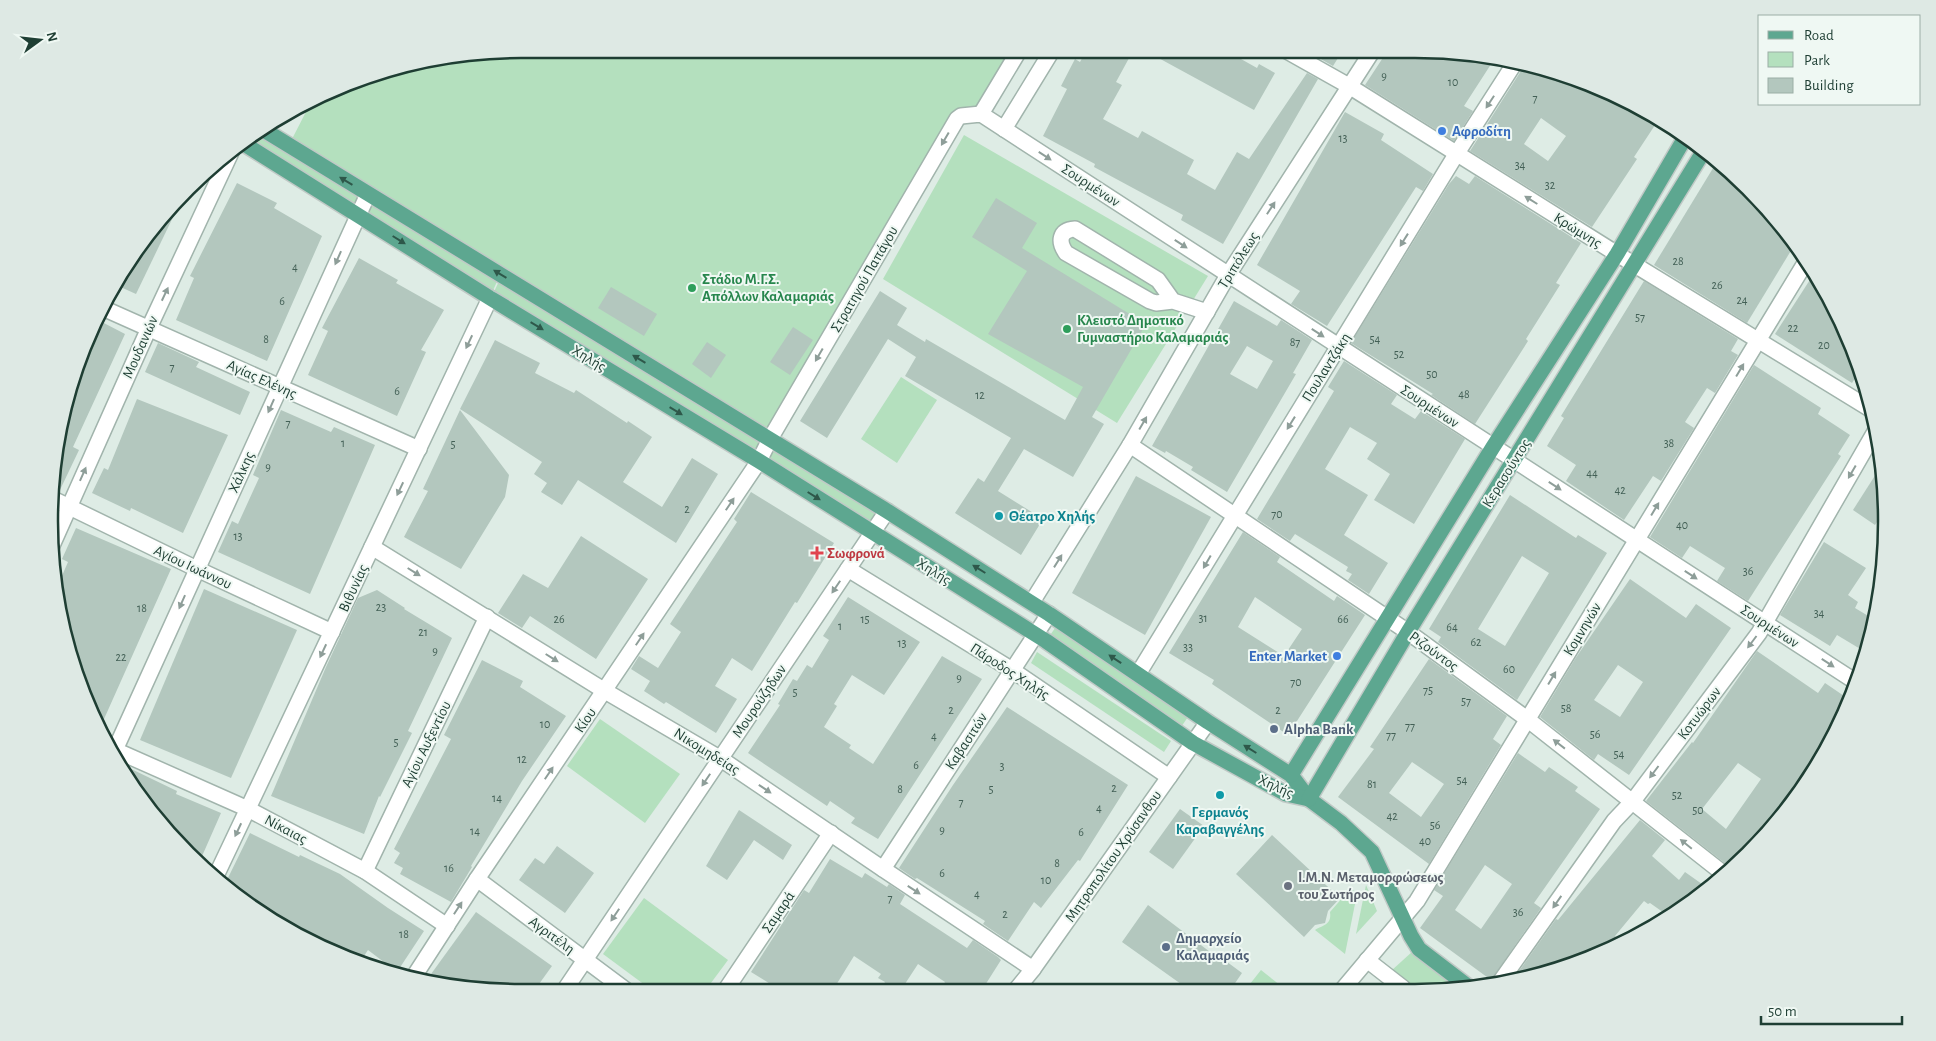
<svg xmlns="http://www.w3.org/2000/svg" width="1936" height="1041" font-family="'Alegreya Sans',sans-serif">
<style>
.green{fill:#b4e0be}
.building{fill:#b3c7be;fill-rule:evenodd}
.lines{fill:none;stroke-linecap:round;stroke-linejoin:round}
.minor-casing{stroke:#a1b4ac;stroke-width:18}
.major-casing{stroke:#c0c9c6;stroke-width:18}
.minor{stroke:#fff;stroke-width:15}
.major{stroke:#5da790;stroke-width:15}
.oneway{fill:#8e9e99}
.oneway2{fill:#2e584a}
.shop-dot{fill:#3f7fe0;stroke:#eff8f3;stroke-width:2}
.leisure-dot{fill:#2e9e5b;stroke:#eff8f3;stroke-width:2}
.culture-dot{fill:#0f9aa8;stroke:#eff8f3;stroke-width:2}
.health-dot{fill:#e0444e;stroke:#eff8f3;stroke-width:2}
.service-dot{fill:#5c6f8a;stroke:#eff8f3;stroke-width:2}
.worship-dot{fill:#6b7280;stroke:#eff8f3;stroke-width:2}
.labels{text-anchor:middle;stroke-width:4;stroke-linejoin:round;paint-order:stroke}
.number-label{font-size:12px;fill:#436056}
.shop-label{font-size:15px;font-weight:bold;fill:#366cbe;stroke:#eff8f3;text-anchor:start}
.street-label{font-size:15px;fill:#1e3e33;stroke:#eff8f3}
.leisure-label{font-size:15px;font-weight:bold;fill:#27864d;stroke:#eff8f3;text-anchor:start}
.culture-label{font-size:15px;font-weight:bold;fill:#0d838f;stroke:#eff8f3;text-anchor:start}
.health-label{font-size:15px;font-weight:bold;fill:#be3a42;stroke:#eff8f3;text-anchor:start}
.service-label{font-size:15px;font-weight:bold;fill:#4e5e75;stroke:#eff8f3;text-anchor:start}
.worship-label{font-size:15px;font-weight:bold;fill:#5b616d;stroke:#eff8f3;text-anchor:start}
.rim{fill:none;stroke:#1e3e33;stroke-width:2.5}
</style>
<rect width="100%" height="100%" fill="#deece5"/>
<g class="green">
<polygon points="520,49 1018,49 981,112 957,116 766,436 292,139 309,106 369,74"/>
<polygon points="263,131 366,194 358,212 242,142"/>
<polygon points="964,135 1208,276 1117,423 883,279"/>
<polygon points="368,196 500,275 490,297 360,213"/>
<polygon points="502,275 769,439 758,460 491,298"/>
<polygon points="901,377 937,400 897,463 861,439"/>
<polygon points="770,439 885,512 873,531 760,461"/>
<polygon points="1060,621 1192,711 1177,733 1046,641"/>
<polygon points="1037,652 1171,741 1164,752 1031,663"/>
<polygon points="600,719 680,774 645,823 567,766"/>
<polygon points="1366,885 1377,911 1356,934"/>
<path d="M1351 888 1357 894 1345 954 1315 930C1323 925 1332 925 1330 912Z"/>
<polygon points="644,898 728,960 705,991 653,991 603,954"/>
<polygon points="1413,951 1459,988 1390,988 1380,981"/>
<polygon points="1261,970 1285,989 1246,989"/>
</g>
<g class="building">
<polygon points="1087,49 1134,49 1116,82 1122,85 1103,119 1138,138 1142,131 1194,160 1187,174 1215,190 1237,152 1249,159 1307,73 1318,79 1223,244 1181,220 1183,215 1094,167 1095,164 1043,136 1067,89 1061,86 1075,59 1080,62"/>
<polygon points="1142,49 1225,50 1257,68 1259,64 1275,73 1254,110"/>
<polygon points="1305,50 1343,50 1333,66"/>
<polygon points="1388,50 1446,50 1495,58 1464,106 1473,111 1454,141 1365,85"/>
<path d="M1526 63 1538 65 1624 98 1659 119 1634 157 1637 159 1592 227 1470 151ZM1541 118 1566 136 1548 161 1524 144Z"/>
<polygon points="1345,112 1384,134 1381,140 1433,174 1423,191 1416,187 1327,326 1291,304 1300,291 1257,265"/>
<polygon points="1718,160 1770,210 1795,244 1747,323 1654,265"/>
<polygon points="1456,176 1469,184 1475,176 1581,243 1556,283 1560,285 1526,339 1528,341 1475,424 1431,395 1433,394 1351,343 1449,184"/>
<polygon points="237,183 277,203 274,208 322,236 267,361 176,320 194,278 190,276"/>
<polygon points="996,198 1037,223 1022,248 1146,324 1092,417 1104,424 1073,477 1024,449 998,491 1043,519 1021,555 955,513 978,478 984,482 1011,438 905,376 916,357 888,339 827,438 800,421 880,291 907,308 897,325 925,342 926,339 1065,420 1083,387 988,334 1027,271 972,237"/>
<polygon points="172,212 175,213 136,294 116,285 128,259"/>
<polygon points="359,258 398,280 396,283 444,310 421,350 426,352 397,416 308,375 328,331 322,328"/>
<polygon points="1815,272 1824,285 1862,368 1852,383 1775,334"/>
<polygon points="1644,281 1738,339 1731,351 1738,355 1715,393 1707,388 1685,422 1694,428 1661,481 1653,476 1624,520 1566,481 1576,465 1547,446 1564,418 1561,416"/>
<polygon points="611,287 657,314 644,336 598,308"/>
<path d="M1234 301 1277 326 1281 320 1312 340 1293 373 1296 374 1227 492 1191 470 1193 467 1166 451 1165 453 1152 446ZM1247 346 1273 361 1257 389 1230 374Z"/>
<polygon points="100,321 125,334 73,447 79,450 59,492 56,491 65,399"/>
<polygon points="793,327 813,340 790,375 770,362"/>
<polygon points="495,340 540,363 535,373 574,393 576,390 627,423 628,421 652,437 623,482 662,507 692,458 718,474 676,543 578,480 562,505 541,492 547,483 534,474 542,462 460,409"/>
<polygon points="707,342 726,355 711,378 692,364"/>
<polygon points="158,343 199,362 196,367 250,392 240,415 145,372"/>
<polygon points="1344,361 1397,395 1391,404 1415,419 1421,411 1465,439 1414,524 1374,500 1390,474 1367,459 1377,443 1350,427 1325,469 1368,495 1344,535 1388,563 1369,594 1348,580 1352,574 1346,571 1348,567 1295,534 1290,541 1257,519 1334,391 1328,387"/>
<polygon points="1754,365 1821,408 1818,414 1850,435 1838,454 1841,456 1748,601 1717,581 1725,568 1690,546 1682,558 1650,537"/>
<polygon points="137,399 228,435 183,533 131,508 130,511 92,493 104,468 108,470"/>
<polygon points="281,410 331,432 334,427 375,445 310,594 218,552 232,521 238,524 259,478 253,475"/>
<polygon points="460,410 509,475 505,497 461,569 404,537 428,491 423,489"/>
<polygon points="1883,463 1885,510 1875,525 1853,510"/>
<polygon points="1136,476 1211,517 1145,635 1072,593"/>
<polygon points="751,492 834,543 797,603 795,602 752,671 732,658 715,686 737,699 716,733 666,702 664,704 644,691 650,681 631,669 639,656 658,668 681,632 670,624 737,522 734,519"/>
<path d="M1510 495 1576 538 1578 535 1607 553 1517 700 1438 642 1441 637 1429 629ZM1522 556 1549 573 1505 646 1478 629Z"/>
<polygon points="76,528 171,569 104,719 92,714 85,701 58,585 68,562 62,559"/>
<path d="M1243 532 1280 557 1277 562 1334 601 1337 596 1365 615 1288 735 1212 684 1214 680 1169 653ZM1255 597 1302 629 1284 656 1238 627Z"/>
<polygon points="581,536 648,579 596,659 530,616 522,628 498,613 523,574 548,588"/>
<polygon points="1824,542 1866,568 1848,595 1858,602 1855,608 1875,620 1871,643 1867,653 1837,635 1830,646 1780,615"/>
<path d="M1630 579 1686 618 1696 604 1731 628 1629 775 1598 754 1594 760 1540 717 1575 659ZM1618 665 1643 682 1620 717 1594 700Z"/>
<polygon points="204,589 297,630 231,778 140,740"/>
<polygon points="377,590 405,608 404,609 452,638 408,731 412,733 380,797 379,796 364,834 271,796 326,667 358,598"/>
<polygon points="848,597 920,642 884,695 852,675 834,704 837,706 824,727 851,745 849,748 873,764 942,656 982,679 878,839 851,823 855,818 830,801 827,806 748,753 780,705 778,704 793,679 797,681 807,665 812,668 829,640 823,636"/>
<path d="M1757 651 1818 693 1825 683 1850 700 1838 729 1770 831 1731 868 1646 801 1692 742 1693 743ZM1738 763 1761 779 1726 829 1702 809Z"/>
<path d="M1429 659 1507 716 1493 739 1501 745 1429 864 1338 797 1374 749 1370 747ZM1412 762 1444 784 1421 817 1389 793Z"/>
<polygon points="482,660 523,681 520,687 566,716 522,781 471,866 472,867 451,902 400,874 403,868 394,863 400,853 394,849 451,739 444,735"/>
<polygon points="1007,707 1128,785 1080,861 1078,860 1041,908 1034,902 1008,941 983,924 985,921 917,878 915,879 899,868 953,785"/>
<path d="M1518 753 1545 772 1549 767 1578 787 1575 791 1600 809 1534 903 1541 908 1491 980 1420 928 1443 896 1434 890ZM1485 865 1512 884 1481 929 1455 910Z"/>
<polygon points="125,766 177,791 176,794 221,813 199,863 166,832"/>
<polygon points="1180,809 1204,826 1173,869 1149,852"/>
<polygon points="739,810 792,845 783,860 754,840 727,880 706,866"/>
<polygon points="1640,820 1665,840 1652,856 1679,880 1685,872 1709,889 1702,895 1667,915 1650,903 1648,904 1644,901 1615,936 1618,939 1610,948 1596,956 1514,978 1556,919 1558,920"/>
<polygon points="250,833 299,857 300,855 340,874 388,908 424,931 397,972 368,950 360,962 312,944 233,895 224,886"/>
<polygon points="1272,835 1340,898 1328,911 1325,923 1315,925 1304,937 1236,874"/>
<polygon points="557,846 594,873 565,913 519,880 535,858 544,864"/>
<polygon points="830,859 862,878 865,873 887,887 889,884 905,895 900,904 967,948 973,940 998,957 1001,960 982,990 940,990 945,982 918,964 901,990 880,990 885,982 878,978 881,974 854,956 833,990 780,990 751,972 804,890 809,893"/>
<polygon points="1148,905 1218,958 1219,956 1242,973 1231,989 1188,989 1122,942"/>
<polygon points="476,912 552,966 534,991 490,991 426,981"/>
</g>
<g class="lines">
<defs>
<g id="minor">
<polyline points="1285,50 1349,86 1617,254 1872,410"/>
<polyline points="981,114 1020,49"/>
<polyline points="1004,129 1053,49"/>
<path d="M1173 301 1156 303 1150 301 1066 253C1058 242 1059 230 1075 229L1158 280 1173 301 1207 312"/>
<polyline points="105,309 419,449"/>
<polyline points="1130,445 1408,632 1527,719 1724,874"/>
<polyline points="55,500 197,569 332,632"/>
<polyline points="372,547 605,691 721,759 883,869 1033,969"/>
<polyline points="50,550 149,328 234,146"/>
<polyline points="848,569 1012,670 1169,777"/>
<polyline points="1032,602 1130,445 1228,275 1373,50"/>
<polyline points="1138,674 1457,153 1516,61"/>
<polyline points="115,750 368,194"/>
<polyline points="115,750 248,809 365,871 447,926"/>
<polyline points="883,869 1049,614"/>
<polyline points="365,871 487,617"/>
<polyline points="215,878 490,298"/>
<polyline points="477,879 627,991"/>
<polyline points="1367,960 1403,988"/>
<polyline points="413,978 477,879 759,461 770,439 957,119 961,116 981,114 1856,682"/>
<polyline points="1500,982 1614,821 1633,801 1759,633 1876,430"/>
<polyline points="1343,989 1417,901 1807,260"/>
<polyline points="1016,990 1033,969 1208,722"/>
<polyline points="564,991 887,511"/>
<polyline points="725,991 831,833"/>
</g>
<g id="major">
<polyline points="264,130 887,511 1049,614 1208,722 1291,775 1309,799 1341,823 1372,852 1411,936 1419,949 1470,988"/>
<polyline points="241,142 490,298 759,461 1046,641 1193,743 1286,794 1309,799"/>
<polyline points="1291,775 1493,447 1617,254 1686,136"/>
<polyline points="1309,799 1408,632 1705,149"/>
</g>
</defs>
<use href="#minor" class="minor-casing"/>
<use href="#major" class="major-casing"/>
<use href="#minor" class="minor"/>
<use href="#major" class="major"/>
</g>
<defs><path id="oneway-solid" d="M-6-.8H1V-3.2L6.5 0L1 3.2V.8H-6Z" transform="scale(1.25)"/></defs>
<g class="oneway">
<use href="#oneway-solid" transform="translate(1490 102) rotate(123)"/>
<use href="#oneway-solid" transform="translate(945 139) rotate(120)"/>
<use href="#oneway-solid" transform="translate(1045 156) rotate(33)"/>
<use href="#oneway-solid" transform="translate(1531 200) rotate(-148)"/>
<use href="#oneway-solid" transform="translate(1271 208) rotate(-57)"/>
<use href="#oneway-solid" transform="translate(1404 240) rotate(122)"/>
<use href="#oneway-solid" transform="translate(1181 244) rotate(33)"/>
<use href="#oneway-solid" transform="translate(338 258) rotate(114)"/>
<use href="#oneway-solid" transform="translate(165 294) rotate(-65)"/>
<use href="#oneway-solid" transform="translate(1318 333) rotate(33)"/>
<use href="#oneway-solid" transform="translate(469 342) rotate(115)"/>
<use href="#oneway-solid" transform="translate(819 355) rotate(120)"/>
<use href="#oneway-solid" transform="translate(1740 370) rotate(-59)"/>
<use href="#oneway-solid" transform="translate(271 406) rotate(114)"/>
<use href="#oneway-solid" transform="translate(1143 423) rotate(-60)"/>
<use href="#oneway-solid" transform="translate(1291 423) rotate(122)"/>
<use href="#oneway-solid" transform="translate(1852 472) rotate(120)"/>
<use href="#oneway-solid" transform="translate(83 474) rotate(-66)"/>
<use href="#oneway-solid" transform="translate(1555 486) rotate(33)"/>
<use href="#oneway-solid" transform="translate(400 489) rotate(115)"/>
<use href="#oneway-solid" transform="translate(730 504) rotate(-56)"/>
<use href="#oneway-solid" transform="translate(1655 509) rotate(-59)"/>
<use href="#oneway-solid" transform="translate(1058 561) rotate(-58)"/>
<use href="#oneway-solid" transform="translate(1207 562) rotate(120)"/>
<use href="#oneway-solid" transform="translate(414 572) rotate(32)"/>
<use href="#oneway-solid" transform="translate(1691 575) rotate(33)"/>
<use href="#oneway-solid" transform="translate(836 587) rotate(124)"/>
<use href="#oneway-solid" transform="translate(182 602) rotate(114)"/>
<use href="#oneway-solid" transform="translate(640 639) rotate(-56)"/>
<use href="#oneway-solid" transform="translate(1752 642) rotate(127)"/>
<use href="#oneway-solid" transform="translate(323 651) rotate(115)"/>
<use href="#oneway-solid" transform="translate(552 658) rotate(32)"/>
<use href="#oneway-solid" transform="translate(1828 663) rotate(33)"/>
<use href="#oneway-solid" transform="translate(1552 678) rotate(-59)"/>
<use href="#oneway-solid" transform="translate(1559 744) rotate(-142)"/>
<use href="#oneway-solid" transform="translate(1654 772) rotate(127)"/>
<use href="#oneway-solid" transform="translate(549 773) rotate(-56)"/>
<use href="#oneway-solid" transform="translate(706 780) rotate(124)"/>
<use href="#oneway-solid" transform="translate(765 789) rotate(34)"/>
<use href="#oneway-solid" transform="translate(238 830) rotate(115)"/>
<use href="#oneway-solid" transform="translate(1686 844) rotate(-141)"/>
<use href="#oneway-solid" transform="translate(914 890) rotate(33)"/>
<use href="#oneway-solid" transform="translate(1557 902) rotate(125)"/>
<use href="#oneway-solid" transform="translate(458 908) rotate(-57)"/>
<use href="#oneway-solid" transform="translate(615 915) rotate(124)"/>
</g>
<g class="oneway2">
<use href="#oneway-solid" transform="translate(346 181) rotate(-149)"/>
<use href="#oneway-solid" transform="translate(399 240) rotate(32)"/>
<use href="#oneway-solid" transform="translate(500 274) rotate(-149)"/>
<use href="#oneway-solid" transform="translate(537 326) rotate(31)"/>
<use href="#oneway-solid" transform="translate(639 359) rotate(-149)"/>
<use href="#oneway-solid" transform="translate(676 411) rotate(31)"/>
<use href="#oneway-solid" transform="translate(814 496) rotate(32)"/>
<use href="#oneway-solid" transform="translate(979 569) rotate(-148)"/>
<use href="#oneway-solid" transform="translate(1115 659) rotate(-146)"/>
<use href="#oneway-solid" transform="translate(1250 749) rotate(-148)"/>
</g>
<g class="shop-dot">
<circle cx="1442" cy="131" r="5"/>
<circle cx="1337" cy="656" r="5"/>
</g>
<g class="leisure-dot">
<circle cx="692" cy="288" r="5"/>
<circle cx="1067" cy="329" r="5"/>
</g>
<g class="culture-dot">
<circle cx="999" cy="516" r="5"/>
<circle cx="1220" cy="795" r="5"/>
</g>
<path class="health-dot" d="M814.5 545.5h5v5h5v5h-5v5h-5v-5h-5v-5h5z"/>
<g class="service-dot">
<circle cx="1274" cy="729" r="5"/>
<circle cx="1166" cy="947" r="5"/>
</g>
<circle class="worship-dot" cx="1288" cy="886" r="5"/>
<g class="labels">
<g class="number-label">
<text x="1384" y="80">9</text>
<text x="1453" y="86">10</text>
<text x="1535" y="102">7</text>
<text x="1343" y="142">13</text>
<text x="1520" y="169">34</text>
<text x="1550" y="189">32</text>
<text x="1678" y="265">28</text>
<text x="295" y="271">4</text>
<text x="1717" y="289">26</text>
<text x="1742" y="304">24</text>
<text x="282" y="305">6</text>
<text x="1640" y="321">57</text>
<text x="1793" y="332">22</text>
<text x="266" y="343">8</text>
<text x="1375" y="343">54</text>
<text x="1295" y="346">87</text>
<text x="1824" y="349">20</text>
<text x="1399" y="358">52</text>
<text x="172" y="371">7</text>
<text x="1432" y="378">50</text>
<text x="397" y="395">6</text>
<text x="1464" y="398">48</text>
<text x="980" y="399">12</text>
<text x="288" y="427">7</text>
<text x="343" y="447">1</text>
<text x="1669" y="447">38</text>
<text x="453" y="448">5</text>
<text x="268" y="471">9</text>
<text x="1592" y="477">44</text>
<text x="1620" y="494">42</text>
<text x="687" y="513">2</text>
<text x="1277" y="518">70</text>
<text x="1682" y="529">40</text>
<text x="238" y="540">13</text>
<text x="1748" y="575">36</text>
<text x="381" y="611">23</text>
<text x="142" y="612">18</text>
<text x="1819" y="617">34</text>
<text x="1203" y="622">31</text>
<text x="559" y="623">26</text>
<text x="865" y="623">15</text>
<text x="1343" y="623">66</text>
<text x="840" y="630">1</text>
<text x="1452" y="631">64</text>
<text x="423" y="636">21</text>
<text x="1476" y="646">62</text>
<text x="902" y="647">13</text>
<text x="1188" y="651">33</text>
<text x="435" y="655">9</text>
<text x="121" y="661">22</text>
<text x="1509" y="673">60</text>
<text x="959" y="682">9</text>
<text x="1296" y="686">70</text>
<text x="1428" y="694">75</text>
<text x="795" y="696">5</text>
<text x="1466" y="705">57</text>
<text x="1566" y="712">58</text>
<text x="951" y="714">2</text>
<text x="1278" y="714">2</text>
<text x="545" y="728">10</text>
<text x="1410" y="730">77</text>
<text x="1595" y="738">56</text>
<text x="1391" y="739">77</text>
<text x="934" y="740">4</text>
<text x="396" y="746">5</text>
<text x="1619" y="758">54</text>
<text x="522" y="763">12</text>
<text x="916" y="769">6</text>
<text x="1002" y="770">3</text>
<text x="1462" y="784">54</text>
<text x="1372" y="788">81</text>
<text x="1114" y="792">2</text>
<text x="900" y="793">8</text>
<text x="991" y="793">5</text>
<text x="1677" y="799">52</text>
<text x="497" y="802">14</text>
<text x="961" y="806">7</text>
<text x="1099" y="812">4</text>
<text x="1698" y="814">50</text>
<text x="1392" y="820">42</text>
<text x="1435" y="829">56</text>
<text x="942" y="834">9</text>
<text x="475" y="835">14</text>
<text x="1081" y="836">6</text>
<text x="1425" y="845">40</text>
<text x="1057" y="867">8</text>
<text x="449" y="872">16</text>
<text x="942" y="877">6</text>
<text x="1046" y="884">10</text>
<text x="977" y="898">4</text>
<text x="890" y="902">7</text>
<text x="1518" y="916">36</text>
<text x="1005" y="918">2</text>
<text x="404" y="938">18</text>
</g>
<g class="shop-label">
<text x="1452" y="136">Αφροδίτη</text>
<text x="1327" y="661" text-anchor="end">Enter Market</text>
</g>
<g class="street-label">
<text transform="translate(1091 185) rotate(33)" y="5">Σουρμένων</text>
<text transform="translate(1578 230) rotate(32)" y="5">Κρώμνης</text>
<text transform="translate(1238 260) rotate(-58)" y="5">Τριπόλεως</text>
<text transform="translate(864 279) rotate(-60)" y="5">Στρατηγού Παπάγου</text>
<text transform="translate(140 347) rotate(-66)" y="5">Μουδανιών</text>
<text transform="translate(589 358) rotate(31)" y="5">Χηλής</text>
<text transform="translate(1326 367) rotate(-58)" y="5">Πουλαντζάκη</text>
<text transform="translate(262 379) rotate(24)" y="5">Αγίας Ελένης</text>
<text transform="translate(1430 406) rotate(33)" y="5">Σουρμένων</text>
<text transform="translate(241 472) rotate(-66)" y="5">Χάλκης</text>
<text transform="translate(1506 473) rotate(-58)" y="5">Κερασούντος</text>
<text transform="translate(193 567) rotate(25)" y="5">Αγίου Ιωάννου</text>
<text transform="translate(934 571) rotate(32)" y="5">Χηλής</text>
<text transform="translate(353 588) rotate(-65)" y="5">Βιθυνίας</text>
<text transform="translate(1770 626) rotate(33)" y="5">Σουρμένων</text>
<text transform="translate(1582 629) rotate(-59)" y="5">Κομνηνών</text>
<text transform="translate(1434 651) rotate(36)" y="5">Ριζούντος</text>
<text transform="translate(1010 671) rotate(33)" y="5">Πάροδος Χηλής</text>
<text transform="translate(759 701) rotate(-56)" y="5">Μουρούζηδων</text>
<text transform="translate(1699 713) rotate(-53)" y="5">Κοτυώρων</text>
<text transform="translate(585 720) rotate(-56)" y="5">Κίου</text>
<text transform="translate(966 741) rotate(-57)" y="5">Καβασιτών</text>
<text transform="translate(426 744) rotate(-64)" y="5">Αγίου Αυξεντίου</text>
<text transform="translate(707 751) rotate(32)" y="5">Νικομηδείας</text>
<text transform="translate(1276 786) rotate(24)" y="5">Χηλής</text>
<text transform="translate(286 829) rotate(28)" y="5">Νίκαιας</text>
<text transform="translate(1113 856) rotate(-55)" y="5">Μητροπολίτου Χρύσανθου</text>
<text transform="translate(778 912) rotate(-56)" y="5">Σαμαρά</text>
<text transform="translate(552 935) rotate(36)" y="5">Αγριτέλη</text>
</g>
<g class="leisure-label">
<text x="702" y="284">Στάδιο Μ.Γ.Σ.<tspan x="702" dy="17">Απόλλων Καλαμαριάς</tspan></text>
<text x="1077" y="325">Κλειστό Δημοτικό<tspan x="1077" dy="17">Γυμναστήριο Καλαμαριάς</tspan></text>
</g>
<g class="culture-label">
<text x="1009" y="521">Θέατρο Χηλής</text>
<text x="1220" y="817" text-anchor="middle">Γερμανός<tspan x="1220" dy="17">Καραβαγγέλης</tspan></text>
</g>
<g class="health-label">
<text x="827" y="558">Σωφρονά</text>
</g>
<g class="service-label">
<text x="1284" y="734">Alpha Bank</text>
<text x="1176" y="943">Δημαρχείο<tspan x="1176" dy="17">Καλαμαριάς</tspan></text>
</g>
<g class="worship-label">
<text x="1298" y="882">Ι.Μ.Ν. Μεταμορφώσεως<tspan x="1298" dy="17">του Σωτήρος</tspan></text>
</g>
</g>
<path d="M0 0H1936V1041H0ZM521 58H1415A463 463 0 0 1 1878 521V521A463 463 0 0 1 1415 984H521A463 463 0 0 1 58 521V521A463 463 0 0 1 521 58Z" fill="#dee9e4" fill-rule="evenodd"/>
<path class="rim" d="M521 58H1415A463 463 0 0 1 1878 521V521A463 463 0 0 1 1415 984H521A463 463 0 0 1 58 521V521A463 463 0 0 1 521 58Z"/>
<rect x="1758" y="15" width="162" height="90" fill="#eff8f3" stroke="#9baea6"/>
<rect x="1768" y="31" width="25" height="8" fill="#5da790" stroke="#9baea6"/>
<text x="1804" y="40" font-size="15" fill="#1e3e33">Road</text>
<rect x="1768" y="52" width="25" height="15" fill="#b4e0be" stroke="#9baea6"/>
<text x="1804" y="65" font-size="15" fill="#1e3e33">Park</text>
<rect x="1768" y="78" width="25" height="15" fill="#b3c7be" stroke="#9baea6"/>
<text x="1804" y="90" font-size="15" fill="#1e3e33">Building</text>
<g transform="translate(40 40) rotate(75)" stroke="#eff8f3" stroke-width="4" paint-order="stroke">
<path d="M0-4L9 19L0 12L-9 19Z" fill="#1e3e33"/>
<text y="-8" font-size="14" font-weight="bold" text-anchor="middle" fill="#1e3e33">N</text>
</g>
<path d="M1761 1016v8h141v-8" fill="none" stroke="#1e3e33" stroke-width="2.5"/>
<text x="1768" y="1016" font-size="15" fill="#1e3e33" stroke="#eff8f3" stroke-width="4" paint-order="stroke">50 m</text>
</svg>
